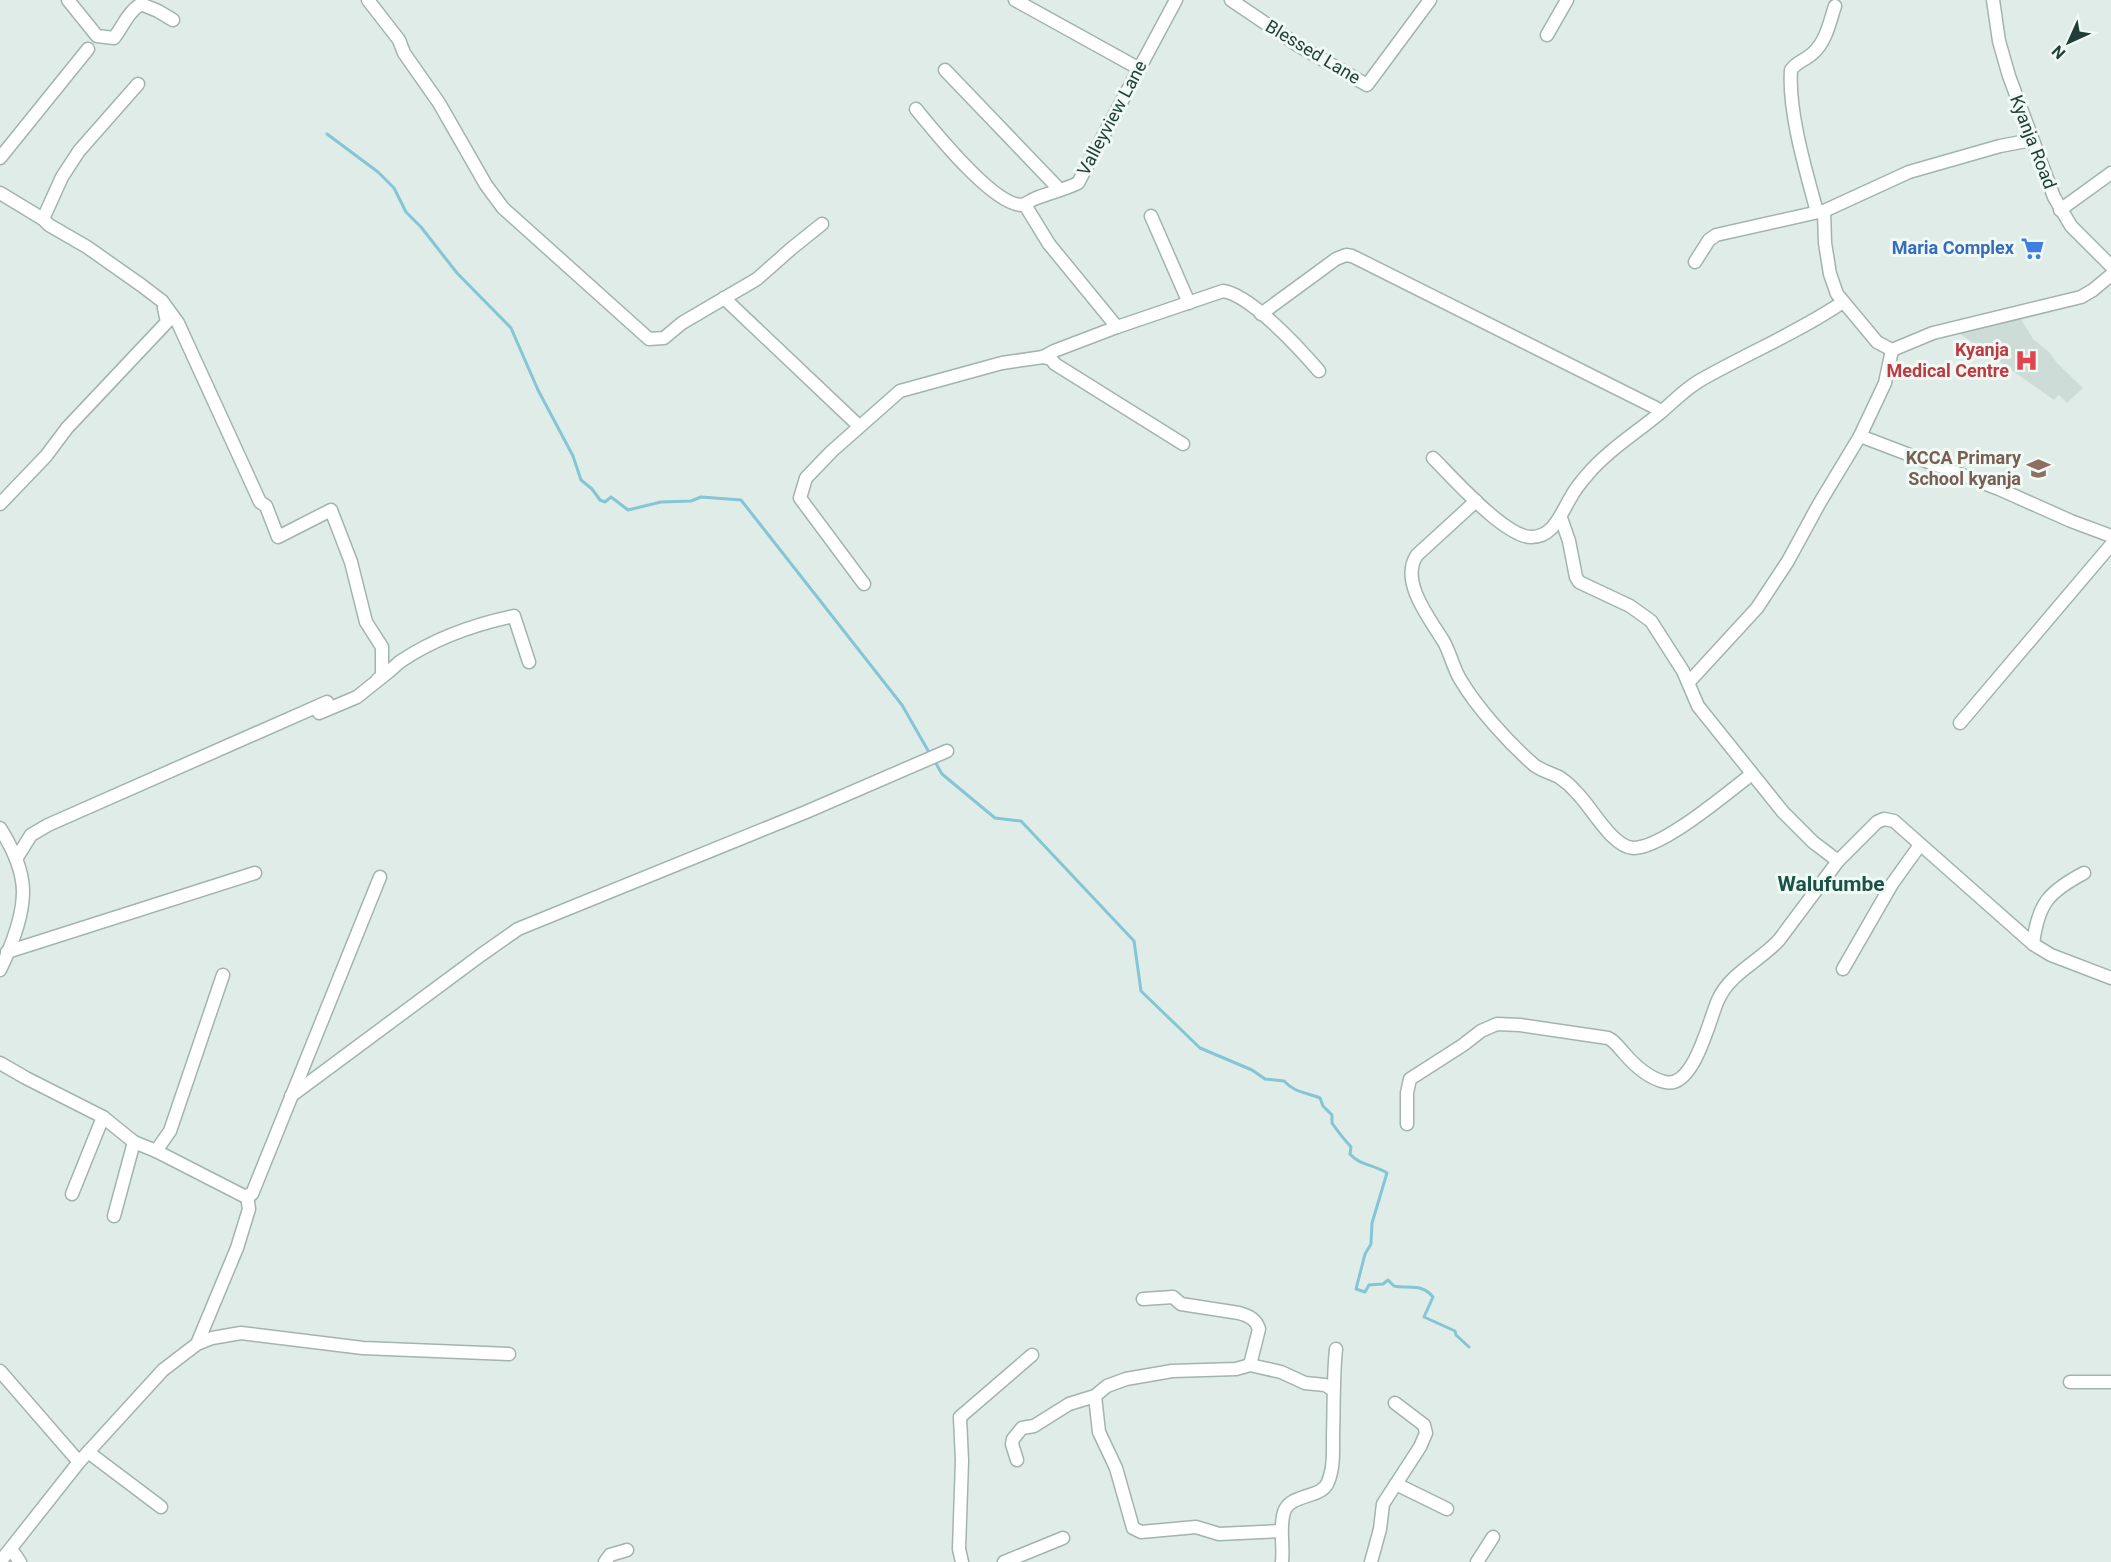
<svg xmlns="http://www.w3.org/2000/svg" width="2111" height="1562" font-family="Roboto,sans-serif">
<style>
.built{fill:#cedcd7}
.lines{fill:none;stroke-linecap:round;stroke-linejoin:round}
.stream{stroke:#84c5d6;stroke-width:3}
.minor-casing{stroke:#a2b4b0;stroke-width:15}
.minor{stroke:#fff;stroke-width:12}
.labels{text-anchor:middle;stroke-width:6;stroke-linejoin:round;paint-order:stroke}
.street-label{font-size:18px;fill:#1f3e38;stroke:#f1f9f5}
.shop-label{font-size:18px;font-weight:bold;fill:#366cbe;stroke:#f1f9f5;text-anchor:end}
.health-label{font-size:18px;font-weight:bold;fill:#be3a42;stroke:#f1f9f5;text-anchor:end}
.education-label{font-size:18px;font-weight:bold;fill:#785e54;stroke:#f1f9f5;text-anchor:end}
.quarter-label{font-size:21px;font-weight:bold;fill:#1a5248;stroke:#f1f9f5}
</style>
<rect width="100%" height="100%" fill="#e0ece8"/>
<polygon class="built" points="2018,314 2033,339 2049,352 2057,363 2083,388 2067,403 2059,395 2054,400 1956,331"/>
<g class="lines">
<g class="stream">
<polyline points="327,134 378,172 394,188 406,212 421,227 457,273 511,328 538,390 573,456 581,480 592,489 600,500 605,502 611,497 628,510 661,502 691,501 701,497 741,500 902,705 930,754"/>
<path d="M934 760 942 774 995 818 1021 821 1134 941 1141 991 1200 1048 1252 1070 1265 1079 1284 1081C1295 1093 1306 1092 1320 1098L1323 1106 1332 1115V1123C1338 1132 1344 1139 1351 1147L1350 1154C1359 1165 1375 1165 1387 1173L1372 1223 1371 1244 1365 1254 1356 1289 1365 1292 1369 1285 1383 1284 1388 1280 1394 1286C1409 1289 1422 1283 1433 1297L1424 1317 1455 1331 1456 1335 1469 1347"/>
</g>
<defs>
<g id="minor">
<path d="M68 0 97 36 114 38C124 25 127 13 141 4L158 11 173 20"/>
<polyline points="368,0 399,40 404,53 439,103 486,185 503,208 649,339 664,338 682,323 757,279 792,248 822,224"/>
<polyline points="1015,0 1138,68"/>
<polyline points="1231,0 1299,46 1367,85 1430,0"/>
<polyline points="1993,0 1999,41 2009,76 2054,197 2071,226 2111,266"/>
<polyline points="1547,35 1567,0"/>
<polyline points="945,70 1060,190"/>
<path d="M916 109C934 131 993 205 1022 205 1026 204 1030 201 1034 199 1048 193 1064 190 1078 183L1176 0"/>
<polyline points="2032,140 2000,146 1909,172 1824,211 1825,243 1830,274 1837,294 1877,342 1892,350 1933,333 2081,297 2093,290 2111,275"/>
<polyline points="0,158 88,49"/>
<polyline points="0,193 43,219 49,225 87,247 141,285 162,301 178,323 260,502 266,506 278,537 331,510 351,562 366,622 382,647 382,677 357,697 319,713"/>
<polyline points="1025,205 1049,244 1117,327"/>
<polyline points="2060,210 2111,173"/>
<path d="M1817 212C1806 171 1788 112 1791 70 1796 62 1806 60 1813 53 1826 42 1830 21 1835 6"/>
<polyline points="1151,216 1189,303"/>
<polyline points="43,219 62,177 79,151 138,84"/>
<polyline points="1695,262 1709,240 1716,235 1823,211"/>
<polyline points="724,298 859,426"/>
<polyline points="1261,314 1336,259 1346,255 1352,256 1662,411"/>
<polyline points="1043,357 1051,359 1055,364 1183,444"/>
<polyline points="1860,436 1999,489 2071,521 2111,536"/>
<path d="M1433 458C1452 477 1505 537 1531 537 1554 537 1561 513 1571 497 1575 489 1581 482 1587 475 1607 451 1636 433 1660 413 1673 402 1684 390 1699 381 1746 354 1797 333 1843 302"/>
<path d="M1476 501 1417 555C1399 581 1430 619 1444 642 1450 653 1453 667 1460 679 1477 708 1509 743 1534 765 1542 771 1551 773 1559 777 1565 781 1571 786 1576 792 1591 806 1612 847 1633 848 1662 849 1728 792 1752 774"/>
<polyline points="0,504 46,456 67,428 167,322 164,308"/>
<polyline points="1561,518 1569,541 1576,577 1579,582 1630,606 1651,621 1683,671 1698,706 1783,812 1813,842 1838,861 1877,822 1884,819 1894,821 2033,944 2051,955 2111,978"/>
<path d="M864 584 800 498 806 478 832 451 900 391 1002 363 1043 357 1054 351 1117 327 1223 291C1251 295 1300 349 1319 371"/>
<path d="M378 679C387 675 393 667 401 661 434 639 476 624 514 616L529 662"/>
<polyline points="1689,682 1757,608 1788,561 1819,504 1860,436 1885,383 1892,350"/>
<polyline points="1960,723 2111,545"/>
<path d="M0 828C10 844 19 861 22 880 27 908 12 945 0 970"/>
<polyline points="16,859 31,835 48,825 327,702"/>
<path d="M2033 944C2038 904 2048 892 2084 873"/>
<polyline points="7,952 255,873"/>
<polyline points="1843,969 1892,884 1920,845"/>
<polyline points="0,1063 26,1078 103,1117 134,1142"/>
<polyline points="291,1096 481,955 518,929 806,812 947,751"/>
<path d="M1407 1124V1093L1410 1079 1463 1045 1481 1031 1497 1024 1520 1025 1608 1038C1615 1041 1619 1048 1624 1053 1635 1066 1648 1078 1665 1082 1694 1089 1709 1020 1718 1000 1730 973 1760 961 1779 940L1838 861"/>
<polyline points="156,1151 170,1131 223,975"/>
<polyline points="72,1194 103,1117"/>
<polyline points="114,1216 134,1142 156,1151 244,1196 252,1194 380,877"/>
<path d="M1143 1299 1173 1297 1181 1304 1239 1313C1249 1316 1256 1319 1259 1329L1250 1365"/>
<polyline points="197,1344 237,1248 249,1209 247,1196"/>
<polyline points="0,1371 79,1462"/>
<polyline points="2070,1382 2111,1382"/>
<polyline points="1095,1396 1099,1432 1116,1468 1133,1528 1141,1532 1196,1527 1219,1534 1281,1531"/>
<polyline points="88,1452 161,1507"/>
<polyline points="1017,1460 1012,1444 1013,1439 1022,1428 1034,1426 1069,1404 1095,1396 1107,1386 1126,1379 1172,1371 1236,1369 1250,1365 1281,1372 1305,1383 1325,1385 1333,1390"/>
<polyline points="1396,1484 1447,1509"/>
<polyline points="11,1549 20,1562"/>
<polyline points="0,1562 79,1462 163,1370 197,1344 212,1338 241,1333 363,1348 509,1354"/>
<polyline points="605,1562 610,1555 627,1550"/>
<polyline points="962,1562 959,1549 962,1461 960,1417 1032,1355"/>
<polyline points="1004,1562 1063,1538"/>
<path d="M1282 1562C1284 1545 1279 1528 1284 1512 1290 1493 1322 1499 1328 1482 1334 1468 1333 1451 1333 1436 1334 1407 1333 1378 1336 1349"/>
<polyline points="1371,1562 1380,1529 1383,1504 1420,1447 1426,1433 1424,1425 1395,1403"/>
<polyline points="1477,1562 1493,1537"/>
</g>
</defs>
<use href="#minor" class="minor-casing"/>
<use href="#minor" class="minor"/>
</g>
<defs>
<symbol id="supermarket-bare" viewBox="-9 -9 18 18"><path d="M-6-5.5h2.5l.6 2H6L4.5 2H-2.5L-4.4-4H-6ZM-1.5 3.2a1.3 1.3 0 1 0 .1 0ZM3 3.2a1.3 1.3 0 1 0 .1 0Z" fill="#3f7fe0" stroke="#f1f9f5" stroke-width="2.5" paint-order="stroke"/></symbol>
<symbol id="hospital-bare" viewBox="-9 -9 18 18"><path d="M-5-5h3v3.5h4V-5h3V5h-3V1.5h-4V5h-3Z" fill="#e0444e" stroke="#f1f9f5" stroke-width="2.5" paint-order="stroke"/></symbol>
<symbol id="school-bare" viewBox="-9 -9 18 18"><path d="M0-5L7-2L0 1L-7-2ZM-4 1L0 2.5L4 1V4Q0 6-4 4Z" fill="#8d6e63" stroke="#f1f9f5" stroke-width="2.5" paint-order="stroke"/></symbol>
</defs>
<g fill-rule="evenodd">
<use href="#supermarket-bare" x="2016" y="232" width="33" height="33"/>
<use href="#hospital-bare" x="2010" y="344" width="33" height="33"/>
<use href="#school-bare" x="2022" y="452" width="33" height="33"/>
</g>
<g class="labels">
<g class="street-label">
<text transform="translate(1313 52) rotate(31)" y="6">Blessed Lane</text>
<text transform="translate(1112 118) rotate(-62)" y="6">Valleyview Lane</text>
<text transform="translate(2033 142) rotate(69)" y="6">Kyanja Road</text>
</g>
<g class="shop-label">
<text x="2014" y="254">Maria Complex</text>
</g>
<g class="health-label">
<text x="2009" y="356">Kyanja<tspan x="2009" dy="21">Medical Centre</tspan></text>
</g>
<g class="education-label">
<text x="2021" y="464">KCCA Primary<tspan x="2021" dy="21">School kyanja</tspan></text>
</g>
<g class="quarter-label">
<text x="1831" y="891">Walufumbe</text>
</g>
</g>
<g transform="translate(2069 42) rotate(225)" stroke="#f1f9f5" stroke-width="4.5" paint-order="stroke">
<path d="M0-4.5L10 22L0 15L-10 22Z" fill="#1f3e38"/>
<text y="-9" font-size="16" font-weight="bold" text-anchor="middle" fill="#1f3e38">N</text>
</g>
</svg>
